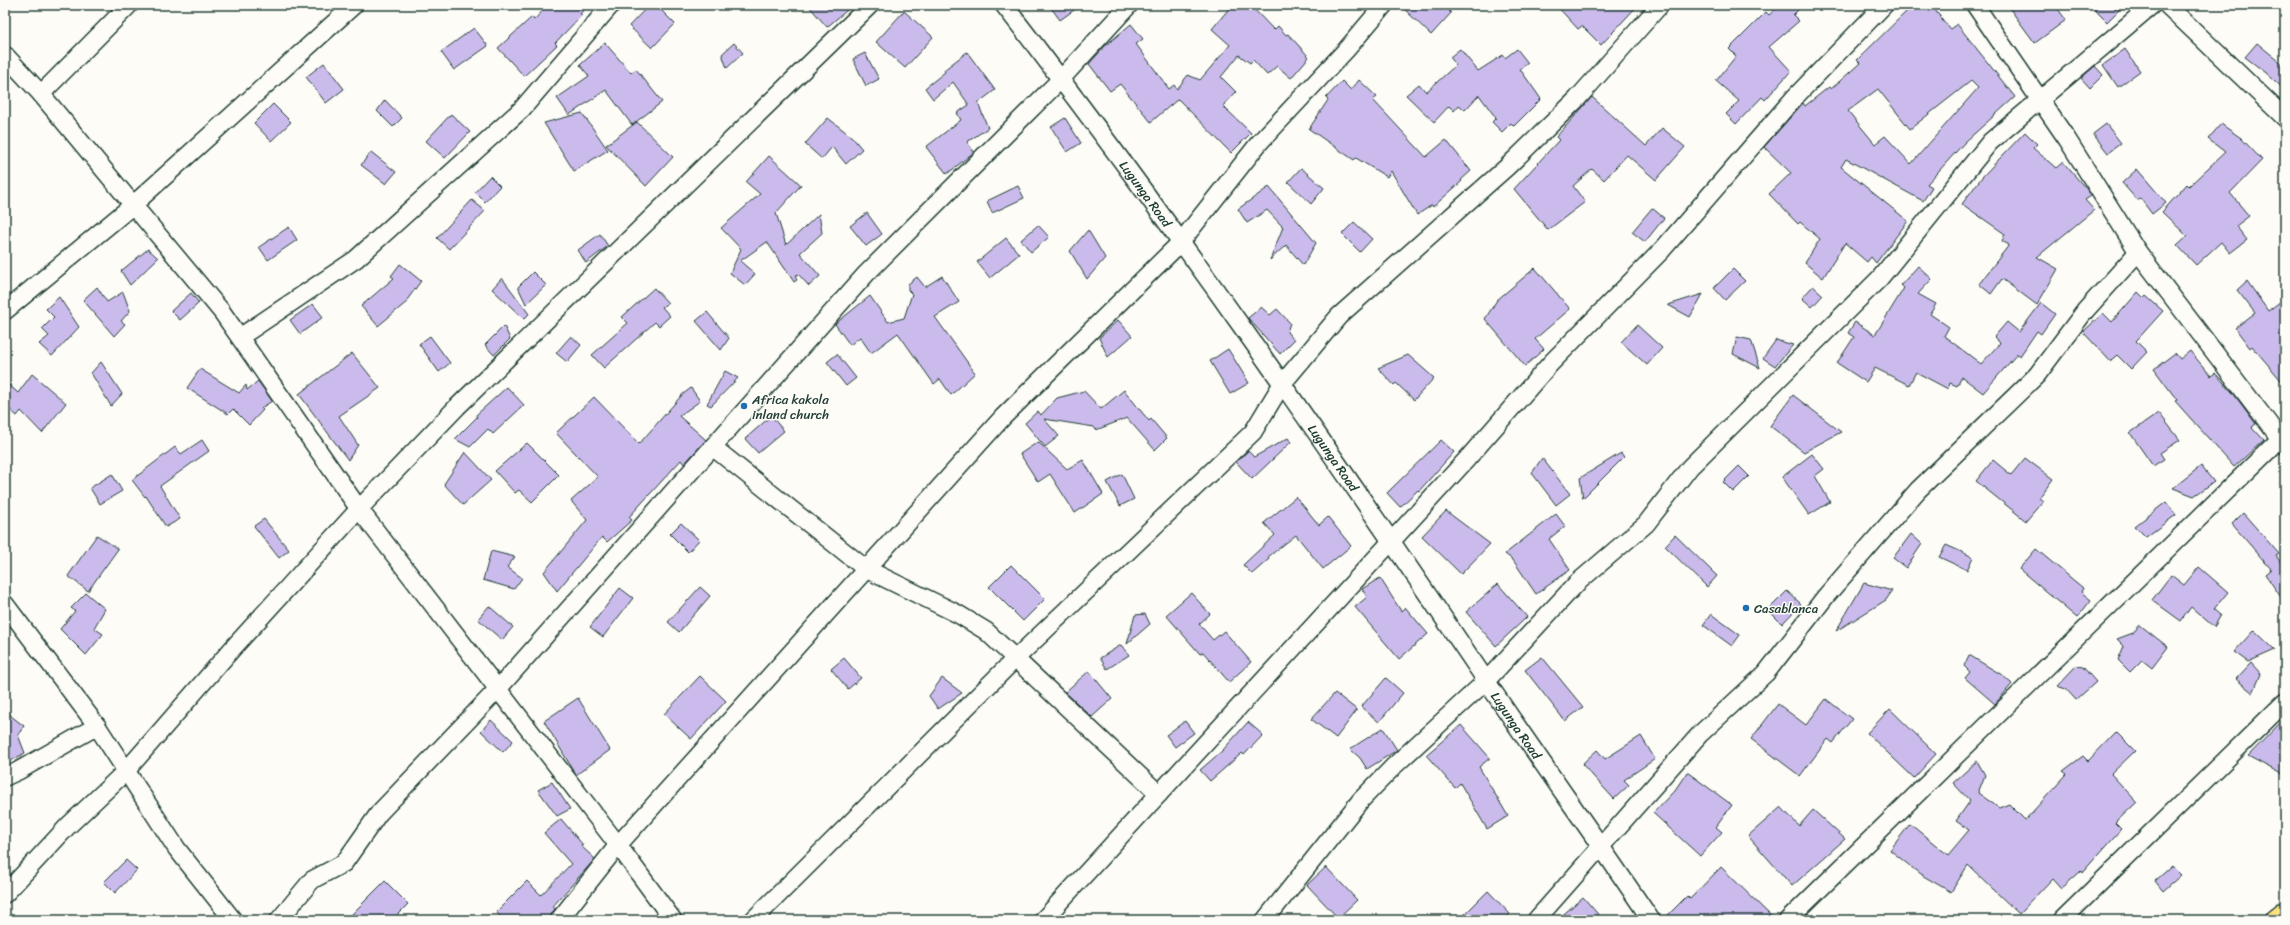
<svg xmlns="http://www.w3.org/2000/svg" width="2290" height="925" font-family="Sriracha,sans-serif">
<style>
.building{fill:#cbbbec;stroke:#1f3d34;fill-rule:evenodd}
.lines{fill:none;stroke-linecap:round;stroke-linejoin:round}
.minor-casing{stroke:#1f3d34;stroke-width:20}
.highway-casing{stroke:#1f3d34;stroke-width:25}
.minor{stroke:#fdfcf7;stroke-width:17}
.highway{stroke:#fbe180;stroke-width:22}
.poi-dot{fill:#1f6fb2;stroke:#fdfcf7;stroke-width:1.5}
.labels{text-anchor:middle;stroke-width:3;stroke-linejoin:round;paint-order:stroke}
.street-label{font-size:13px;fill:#1f3d34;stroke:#fdfcf7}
.poi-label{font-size:13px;fill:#1f3d34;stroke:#fdfcf7;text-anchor:start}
</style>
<rect width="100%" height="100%" fill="#fdfcf7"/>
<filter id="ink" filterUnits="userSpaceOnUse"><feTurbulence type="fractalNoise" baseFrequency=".025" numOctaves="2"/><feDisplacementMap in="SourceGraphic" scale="8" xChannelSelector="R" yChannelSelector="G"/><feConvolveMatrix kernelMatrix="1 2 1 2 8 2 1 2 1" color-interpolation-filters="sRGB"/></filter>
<g filter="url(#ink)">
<g class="building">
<polygon points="548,5 588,5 580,14 582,15 555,43 557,45 524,76 498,48 532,17 534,20"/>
<polygon points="649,5 656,5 675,24 652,48 629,26"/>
<polygon points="808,5 853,5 827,27"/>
<polygon points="1049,5 1081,5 1060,20"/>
<polygon points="1232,5 1250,5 1274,30 1278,26 1286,35 1288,34 1309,57 1291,78 1277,66 1267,75 1253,60 1250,63 1239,55 1221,77 1236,92 1223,106 1251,133 1231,153 1178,99 1151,122 1120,84 1110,91 1089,64 1105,46 1131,24 1143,39 1136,44 1169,89 1174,85 1177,89 1188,75 1200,80 1230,45 1212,29"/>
<polygon points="1400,5 1443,5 1451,13 1431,35"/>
<polygon points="1556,5 1638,5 1601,45 1582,26 1578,29"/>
<polygon points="1780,5 1803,5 1793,15 1799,21 1769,47 1791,71 1765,100 1762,97 1736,124 1726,114 1739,101 1716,81 1736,56 1729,49 1766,12 1769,15"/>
<path d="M1913 5H1931L1950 29 1957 24 2015 97 1965 142 1927 184 1932 187 1923 201 1846 159 1841 167 1908 221 1876 263 1871 257 1867 262 1845 243 1823 278 1805 263 1820 239 1800 222 1798 224 1769 194 1791 173 1764 147 1803 103 1805 106 1829 87 1831 89 1860 63 1857 60ZM1971 81 1978 88 1911 164 1885 136 1875 144 1848 111 1878 89 1910 129Z"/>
<polygon points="2007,5 2055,5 2066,20 2035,43"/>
<polygon points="2090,5 2124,5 2107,22"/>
<polygon points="904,11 933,37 905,68 876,42"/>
<polygon points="474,28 488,46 454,70 441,52"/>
<polygon points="605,43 631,73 636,69 662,102 632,125 606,90 569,115 557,98 589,76 580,65"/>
<polygon points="734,43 743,53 727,68 722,54"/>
<polygon points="2257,43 2285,66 2285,90 2265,72 2245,57"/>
<polygon points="1460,49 1478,71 1503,55 1505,58 1517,49 1528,63 1520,69 1541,99 1514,126 1511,123 1502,132 1492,122 1496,118 1479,95 1465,110 1459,105 1454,111 1449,106 1434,122 1406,95 1419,84 1426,92 1456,65 1450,57"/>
<polygon points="2125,49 2140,71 2118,87 2103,65"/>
<polygon points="967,52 995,90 978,103 988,128 967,142 974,152 947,174 926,147 961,120 957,113 969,105 953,82 933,99 925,88 945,72 944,70"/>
<polygon points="865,53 879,79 866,86 853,59"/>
<polygon points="324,63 344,89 326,103 306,77"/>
<polygon points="2095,66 2103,75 2090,88 2081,78"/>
<polygon points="1359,80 1377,97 1373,100 1426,157 1446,140 1471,171 1461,180 1462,181 1433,207 1432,205 1417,215 1391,171 1387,177 1356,158 1354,160 1309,129 1328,100 1326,98 1342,81 1351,90"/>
<polygon points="1592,97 1646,146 1662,128 1685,147 1656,180 1627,155 1604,180 1592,169 1573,186 1585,202 1548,230 1514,189 1559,140 1556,137"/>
<polygon points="385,100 402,118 393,127 377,111"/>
<polygon points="273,104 291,122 271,141 254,123"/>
<polygon points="582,113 608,150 574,171 544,123"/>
<polygon points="451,114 470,132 445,158 426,141"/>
<polygon points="828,118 852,137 862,149 846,164 832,147 822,159 805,144"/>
<polygon points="1065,118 1081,143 1067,152 1051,127"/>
<polygon points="637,122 673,157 646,186 606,145"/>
<polygon points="2106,124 2121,143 2108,153 2093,134"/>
<polygon points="2221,124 2241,138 2262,160 2230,193 2249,216 2236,226 2247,240 2230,253 2221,242 2196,265 2177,245 2187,236 2162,212 2187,184 2189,186 2225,152 2208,139"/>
<polygon points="2025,132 2037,144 2033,148 2056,168 2063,162 2088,191 2091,196 2085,200 2094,210 2037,257 2058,269 2037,305 2002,279 1991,294 1979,284 2009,245 2002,241 2005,234 1962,204 1982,177"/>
<polygon points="371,152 396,172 386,184 361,165"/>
<polygon points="769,156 801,185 776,213 786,245 819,214 822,233 800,253 820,276 809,286 798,274 795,276 797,280 794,282 767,242 740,261 755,274 745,285 730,273 741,249 721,228 760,194 746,182"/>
<polygon points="1301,168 1324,188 1311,204 1288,182"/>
<polygon points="2137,169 2166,203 2152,214 2140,198 2137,200 2122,183"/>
<polygon points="490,176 500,186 485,202 475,192"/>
<polygon points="1018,186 1024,198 992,213 987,201"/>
<polygon points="1269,187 1316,243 1303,265 1286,245 1270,260 1283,227 1267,210 1247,223 1238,209"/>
<polygon points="472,200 485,211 449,249 437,238"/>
<polygon points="1652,208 1664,218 1645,242 1632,232"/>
<polygon points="867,213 882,234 866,246 850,226"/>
<polygon points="1354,222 1372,239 1360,252 1342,234"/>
<polygon points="1038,225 1049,237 1031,252 1021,240"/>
<polygon points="289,227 297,240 268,260 259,247"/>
<polygon points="1088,230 1105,258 1087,279 1070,251"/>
<polygon points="600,234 608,246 586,263 578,250"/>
<polygon points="1006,238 1019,254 990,278 977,262"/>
<polygon points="148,249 158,258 130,285 121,271"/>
<polygon points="400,264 421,281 407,300 408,301 378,326 361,306 394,278 391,276"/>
<polygon points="1918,266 1932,279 1918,294 1936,304 1930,314 1949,327 1944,336 1981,364 2000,343 1994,337 2007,322 2019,332 2041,303 2055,314 2041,334 2037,331 2020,356 2017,354 1983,393 1962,377 1957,386 1950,383 1948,389 1916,372 1909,385 1875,368 1866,382 1837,363 1854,337 1848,333 1855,322 1875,335 1904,288 1901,285"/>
<polygon points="1535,268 1570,309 1535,339 1544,349 1525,366 1485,319 1497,300"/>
<polygon points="1733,269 1745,281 1725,300 1714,288"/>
<polygon points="533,272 546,285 526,304 518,287"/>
<polygon points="942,276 959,302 935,317 975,373 951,395 940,379 934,384 898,333 871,353 860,337 850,345 835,324 870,296 888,322 904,318 912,294 908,290 908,284 917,277 925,287"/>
<polygon points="502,278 529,314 524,319 492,289"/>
<polygon points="2247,281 2268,311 2285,298 2285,385 2252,346 2250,348 2235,328 2255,313 2237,290"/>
<polygon points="1813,286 1823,295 1812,307 1802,298"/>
<polygon points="97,287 107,302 123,292 130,311 121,321 125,324 114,336 83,300"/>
<polygon points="654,288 668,303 662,307 670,316 659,326 655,322 604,368 592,355 628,323 622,317"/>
<polygon points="2138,292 2144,298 2146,296 2163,311 2136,341 2147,352 2131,369 2117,355 2110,361 2083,332 2103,313 2112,322"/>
<polygon points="191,293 199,303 180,320 171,311"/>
<polygon points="1703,294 1690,317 1668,305"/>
<polygon points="59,297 79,327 52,356 39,344 49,336 42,329 54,317 46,309"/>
<polygon points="313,304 323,317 300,334 290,320"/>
<polygon points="1261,307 1270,315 1277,309 1290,323 1287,332 1294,340 1280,354 1248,318"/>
<polygon points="707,312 729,338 721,350 696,321"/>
<polygon points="1118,320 1132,336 1108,357 1099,338"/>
<polygon points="1637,325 1662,348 1647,365 1621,342"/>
<polygon points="504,326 510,339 494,355 485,345"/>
<polygon points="430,336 450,363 439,372 419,344"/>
<polygon points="571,336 581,345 567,362 556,353"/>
<polygon points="1737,337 1751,340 1760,368 1733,354"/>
<polygon points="1776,340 1793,345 1775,366 1763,358"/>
<polygon points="1228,349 1249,383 1230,394 1210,361"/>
<polygon points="2190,351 2211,376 2215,373 2233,393 2256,424 2252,427 2264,440 2234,467 2175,401 2177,400 2154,369 2175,353 2180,359"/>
<polygon points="352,353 380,388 339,416 358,445 348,460 299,394"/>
<polygon points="837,354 856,378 846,386 827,362"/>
<polygon points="1408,355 1434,378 1414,400 1396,383 1394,385 1378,368"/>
<polygon points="101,362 122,394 111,406 91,373"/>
<polygon points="200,369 239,393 246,385 247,390 258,381 272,401 261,408 263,410 249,425 233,409 228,414 187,388"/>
<polygon points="725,371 738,378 711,406 707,404"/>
<polygon points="32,374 66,403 42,433 21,411 17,416 5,405 5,381 18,393"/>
<polygon points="507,387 524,405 493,434 488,429 470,447 455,439 477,417 476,415"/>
<polygon points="691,388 700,401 679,416 706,440 684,464 681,460 629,517 632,520 607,542 602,537 557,591 544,572 587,520 571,501 598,477 556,433 594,397 639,444 682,395"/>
<polygon points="1124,390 1149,421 1151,419 1167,438 1155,450 1127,418 1096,430 1094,427 1044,419 1059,436 1045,447 1025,423 1038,411 1041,415 1057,398 1084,391 1101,409"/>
<polygon points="1793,395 1841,432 1804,452 1770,426"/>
<polygon points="2159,413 2180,440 2160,453 2164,459 2153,466 2130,433"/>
<polygon points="771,416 784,431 758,453 745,439"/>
<polygon points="1288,438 1291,442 1252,479 1236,462 1248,451 1254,457"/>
<polygon points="202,440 209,451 160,486 180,519 166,527 146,496 145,497 132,480 175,447 181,454"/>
<polygon points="1441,440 1454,452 1419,491 1418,490 1400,507 1387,493"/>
<polygon points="1038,442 1067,469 1083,460 1103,494 1075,513 1050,474 1038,482 1020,454"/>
<polygon points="527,443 559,475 532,502 519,490 515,493 495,471"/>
<polygon points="465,452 491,480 463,505 444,484"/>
<polygon points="1621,453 1624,457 1583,498 1580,478"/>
<polygon points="1812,454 1824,469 1815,476 1830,502 1809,515 1782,477"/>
<polygon points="1542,458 1570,494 1556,505 1532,473"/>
<polygon points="2025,458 2053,479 2039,498 2043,501 2026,521 1976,481 1993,460 2011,475"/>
<polygon points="1739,466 1749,476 1733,492 1723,482"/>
<polygon points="2201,466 2214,482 2194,496 2173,488"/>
<polygon points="112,474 122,491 100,504 90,488"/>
<polygon points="1122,474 1134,499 1120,506 1107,482"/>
<polygon points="1296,497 1319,525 1328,517 1351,546 1323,569 1296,535 1268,557 1269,559 1252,574 1243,565 1275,535 1264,523"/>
<polygon points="2166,502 2176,515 2146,537 2135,526"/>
<polygon points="1446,511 1490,544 1461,574 1422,536"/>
<polygon points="2243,513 2279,554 2276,556 2281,563 2285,559 2285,603 2265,574 2271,569 2232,524"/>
<polygon points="1556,514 1565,526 1549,539 1570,570 1536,594 1513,560 1505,554"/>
<polygon points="264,519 289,550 279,558 254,526"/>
<polygon points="681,523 699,540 688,552 670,534"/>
<polygon points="1911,534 1922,544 1906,568 1893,558"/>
<polygon points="97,535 118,549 88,591 68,576"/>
<polygon points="1675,535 1717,576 1707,587 1665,546"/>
<polygon points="1946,545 1973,557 1967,570 1939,557"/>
<polygon points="2036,549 2083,588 2081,592 2091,600 2077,618 2019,569"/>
<polygon points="491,551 515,557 507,567 522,578 514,589 483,580"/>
<polygon points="1011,565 1045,599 1023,621 989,587"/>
<polygon points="2199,567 2228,592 2214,609 2221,615 2214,627 2191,607 2181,621 2152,600 2171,575 2184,585"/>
<polygon points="1380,578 1401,611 1405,607 1428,634 1399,659 1355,607 1367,597 1362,589"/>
<polygon points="1864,583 1892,591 1886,600 1836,631"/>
<polygon points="1498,584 1527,617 1496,646 1466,612"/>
<polygon points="700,587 710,596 679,632 668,622"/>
<polygon points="620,588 633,598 603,637 590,627"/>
<polygon points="1787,591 1801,604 1782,624 1768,610"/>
<polygon points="86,593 105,609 94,628 103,634 86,655 60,629 75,611 71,608"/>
<polygon points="1191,593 1210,614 1199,624 1213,640 1224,631 1251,662 1229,682 1203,652 1200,654 1166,615"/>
<polygon points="489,606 513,627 502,640 478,619"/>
<polygon points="1145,614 1150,624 1127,644 1135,615"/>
<polygon points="1711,614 1740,635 1732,646 1703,625"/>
<polygon points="2140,625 2168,647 2152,668 2142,660 2130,672 2118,660 2124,646 2117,639 2133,633"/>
<polygon points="2254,630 2275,650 2248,662 2234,652"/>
<polygon points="1121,645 1129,655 1107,669 1100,658"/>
<polygon points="1969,655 2002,675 2012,684 1995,704 1965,678 1970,672 1964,666"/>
<polygon points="1542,657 1583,707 1565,721 1525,670"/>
<polygon points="844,658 861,678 848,689 831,669"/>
<polygon points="2251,663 2261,674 2253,693 2236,679"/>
<polygon points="2076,666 2083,667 2096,682 2076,700 2066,689 2057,686"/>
<polygon points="1089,671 1112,699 1092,717 1065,692"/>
<polygon points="700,676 726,701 691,739 664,714"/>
<polygon points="942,678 962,693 938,709 929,696"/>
<polygon points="1386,678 1403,693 1379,722 1361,707"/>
<polygon points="1335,693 1357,710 1336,738 1311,719"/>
<polygon points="578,698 610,750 576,775 544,721"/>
<polygon points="1826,699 1852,719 1833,743 1828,739 1800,776 1751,739 1778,704 1806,725"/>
<polygon points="5,704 11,716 24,726 18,735 25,753 5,764"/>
<polygon points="1890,709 1936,754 1914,778 1867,733"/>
<polygon points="2285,718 2285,776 2248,756"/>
<polygon points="491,720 513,741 503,752 481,731"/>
<polygon points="1185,721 1194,733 1175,747 1166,735"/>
<polygon points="1248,722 1263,735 1244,755 1242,753 1210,781 1200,770 1222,751"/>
<polygon points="1461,725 1490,758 1479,767 1508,816 1487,829 1460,783 1455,788 1426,755"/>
<polygon points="1383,728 1397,750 1367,769 1360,758 1350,749"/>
<polygon points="2116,732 2135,751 2111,774 2137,802 2115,823 2121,829 2082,873 2081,871 2061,889 2052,879 2019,914 1968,865 1951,892 1920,874 1890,850 1910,824 1948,855 1969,830 1956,821 1970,801 1953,783 1977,761 1985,775 1978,793 1999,808 2009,804 2025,820 2067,774 2063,771 2083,756 2088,761"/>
<polygon points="1641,736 1655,759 1624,780 1629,785 1614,799 1582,764 1597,750 1605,759"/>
<polygon points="1687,772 1732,805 1716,827 1722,832 1700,856 1653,813 1675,790"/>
<polygon points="552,782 570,809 557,816 538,790"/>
<polygon points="1781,807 1799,826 1813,810 1845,839 1792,886 1748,836"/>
<polygon points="561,819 583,845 581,846 595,859 553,906 555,909 546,920 504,920 496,912 527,881 541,895 571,864 544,833"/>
<polygon points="126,860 137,870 115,893 104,882"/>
<polygon points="2172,866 2181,875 2163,891 2155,881"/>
<polygon points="1326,867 1357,900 1338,918 1307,885"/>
<polygon points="1721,867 1775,920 1663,920 1687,896 1690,899"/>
<polygon points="385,881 408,904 392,920 346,920"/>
<polygon points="1488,891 1510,914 1504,920 1459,920"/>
<polygon points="1583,897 1603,920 1557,920"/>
</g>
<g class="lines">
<defs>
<g id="minor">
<path id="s1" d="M1004 5C1173 223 1330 450 1485 679 1539 760 1597 839 1651 920"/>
<polyline points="1975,5 2067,139 2138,252 2285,445"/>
<polyline points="2167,5 2285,118"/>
<polyline points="5,55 41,94 222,312 359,509 618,845 673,920"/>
<polyline points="41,94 129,5"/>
<polyline points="5,311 133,205 354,5"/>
<polyline points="240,337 356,259 522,109 611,5"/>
<polyline points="714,448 866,569 958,614 986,631 1159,794"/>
<polyline points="5,604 97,726 177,849 233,920"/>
<polyline points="5,777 18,771 97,726"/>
<polyline points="5,894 67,827 126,771 232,649 359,509 457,407 870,5"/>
<polyline points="279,920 312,880 344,863 379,813 497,690 866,274 1061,79 1129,5"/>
<polyline points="559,920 618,845 1003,417 1180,243 1259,143 1346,50 1384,5"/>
<polyline points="753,920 1014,660 1253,432 1282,384 1339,316 1507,167 1577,99 1660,5"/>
<polyline points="1043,920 1467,459 1550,364 1662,250 1794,98 1884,5"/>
<polyline points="1265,920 1360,801 1394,766 1486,681 1577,583 1646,524 1690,467 1880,278 1990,142 2152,5"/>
<polyline points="1536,920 1700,734 1766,673 1826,596 1918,490 2037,375 2085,311 2138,252"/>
<polyline points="1788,920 2280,439"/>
<polyline points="2062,920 2285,702"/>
</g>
<polyline id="highway" points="2276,920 2285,913"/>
</defs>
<use href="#minor" class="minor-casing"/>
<use href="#highway" class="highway-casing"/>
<use href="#minor" class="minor"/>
<use href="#highway" class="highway"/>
</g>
</g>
<g class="poi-dot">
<circle cx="744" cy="406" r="4"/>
<circle cx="1746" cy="608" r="4"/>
</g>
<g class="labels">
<g class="street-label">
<text dy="5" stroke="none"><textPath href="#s1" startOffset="236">Lugunga Road</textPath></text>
<text dy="5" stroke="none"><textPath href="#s1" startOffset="560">Lugunga Road</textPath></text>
<text dy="5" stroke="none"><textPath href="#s1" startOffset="884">Lugunga Road</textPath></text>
</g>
<g class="poi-label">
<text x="752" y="404">Africa kakola<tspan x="752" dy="15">inland church</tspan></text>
<text x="1754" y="613">Casablanca</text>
</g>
</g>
<rect width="2290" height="925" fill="none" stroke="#fdfcf7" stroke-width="20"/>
<rect x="10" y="10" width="2270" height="905" fill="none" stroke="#1f3d34" stroke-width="1.5" filter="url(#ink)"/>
</svg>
